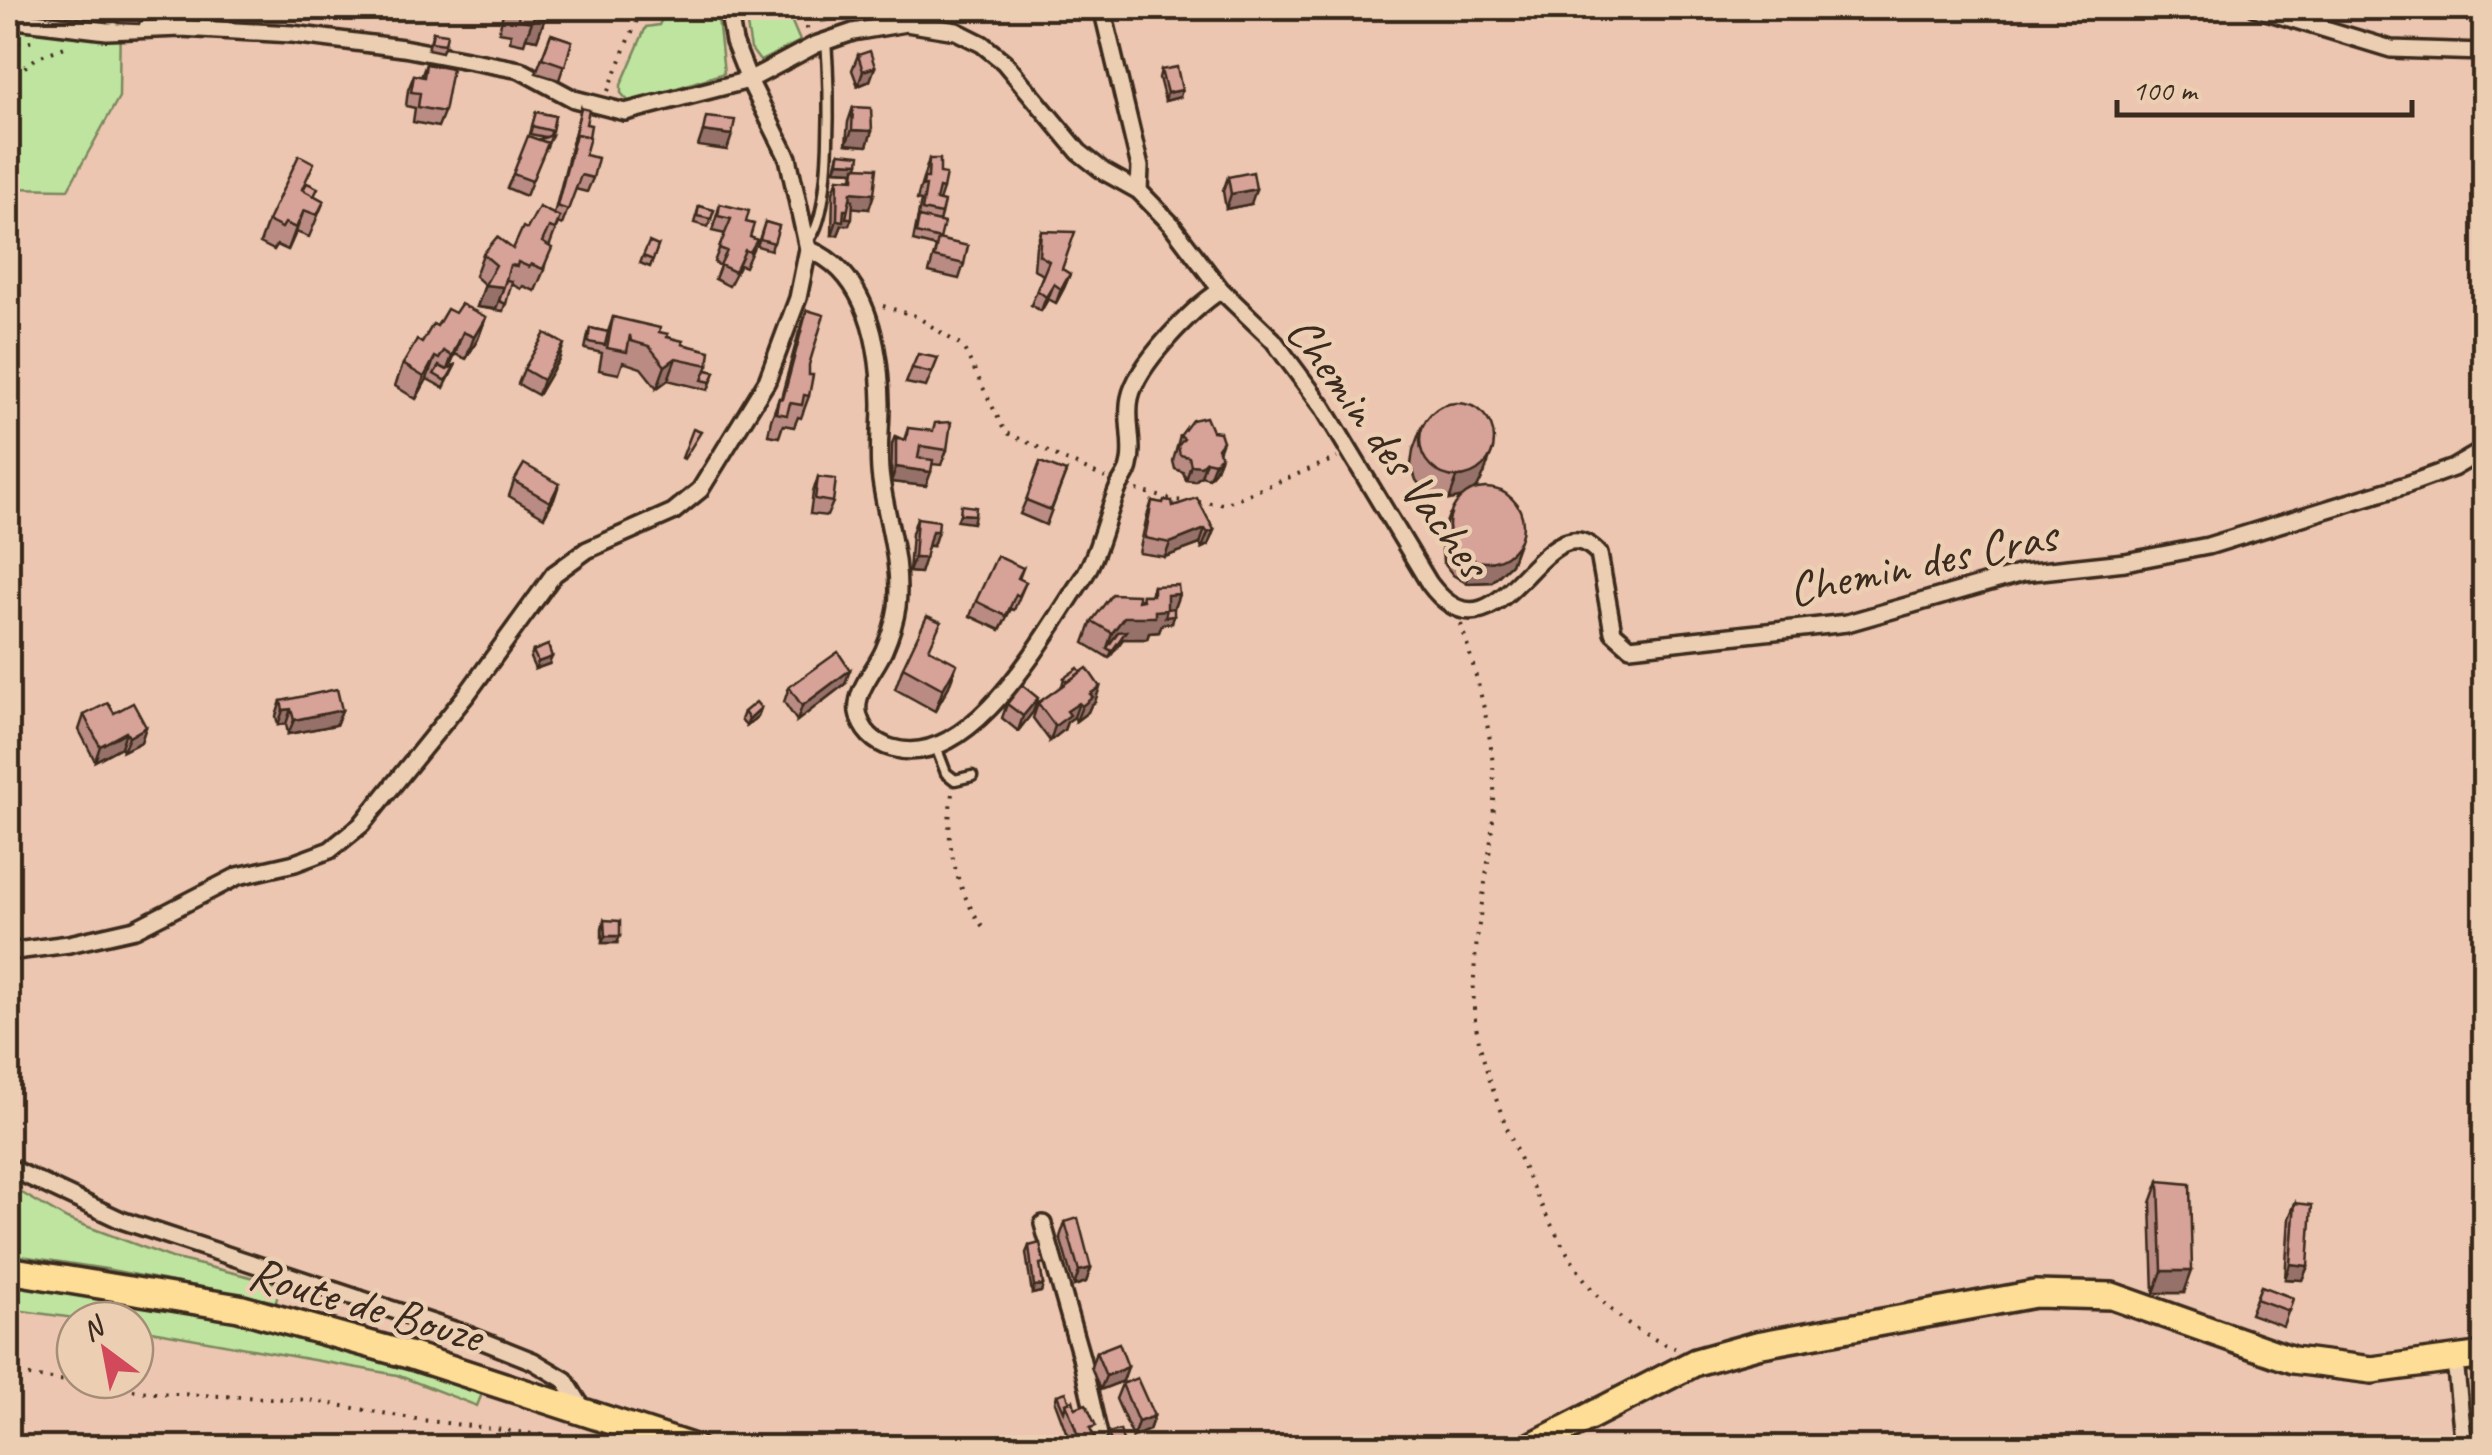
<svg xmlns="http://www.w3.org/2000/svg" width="2492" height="1455" font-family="Caveat,sans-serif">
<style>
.green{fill:#bee49f;stroke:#7c875e;stroke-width:2.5}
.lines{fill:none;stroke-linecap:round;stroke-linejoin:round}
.lane-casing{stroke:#3b2a1e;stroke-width:15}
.street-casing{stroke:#3b2a1e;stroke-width:22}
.primary-casing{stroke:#3b2a1e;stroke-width:32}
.path{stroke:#3b2a1e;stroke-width:4;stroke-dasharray:2.5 8;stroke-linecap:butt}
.lane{stroke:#eccfb3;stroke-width:8}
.street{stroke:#eccfb3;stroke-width:15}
.primary{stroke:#fedd96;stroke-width:25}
.wall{fill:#b98b83;stroke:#3b2a1e;stroke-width:2.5}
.shaded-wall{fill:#96716a;stroke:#3b2a1e;stroke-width:2.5}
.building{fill:#d7a298;stroke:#3b2a1e;stroke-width:2.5}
.labels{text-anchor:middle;stroke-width:9;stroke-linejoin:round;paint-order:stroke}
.street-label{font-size:48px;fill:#3b2a1e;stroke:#eccfb3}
</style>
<rect width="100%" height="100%" fill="#ecc6b0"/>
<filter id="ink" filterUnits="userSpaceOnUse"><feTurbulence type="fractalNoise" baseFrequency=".01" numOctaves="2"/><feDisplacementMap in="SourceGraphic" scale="20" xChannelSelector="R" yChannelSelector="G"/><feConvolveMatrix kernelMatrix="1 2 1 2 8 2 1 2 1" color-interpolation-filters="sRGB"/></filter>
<g filter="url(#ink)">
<g class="green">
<polygon points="8,8 120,8 119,97 68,189 8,188"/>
<polygon points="667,8 717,8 724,73 630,103 621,93 621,85 646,27 659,25"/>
<polygon points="744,8 786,8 800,41 760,61 751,49"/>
<path d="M813 8H946C926 21 902 11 880 12 862 13 841 19 822 22Z"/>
<polygon points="8,1185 67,1219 172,1258 280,1284 276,1302 106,1269 8,1254"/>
<path d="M8 1283C168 1307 331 1332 483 1391L477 1406 397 1375 135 1328V1320H89L8 1309Z"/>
</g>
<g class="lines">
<defs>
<g id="lane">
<path d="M808 240C834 217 829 78 826 40"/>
<polyline points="936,747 946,773 955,780 972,776"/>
</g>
<g id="street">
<polyline points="1102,8 1140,167 1139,191"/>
<polyline points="2256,8 2391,49 2484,52"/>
<path d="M8 19 107 31 181 28 292 34 403 48 520 70 574 99 625 112 749 80 815 45 853 32 906 23 956 31 982 44 1004 62 1079 152 1103 171 1139 191 1171 224 1221 290 1273 340 1323 407 1429 583C1500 679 1544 491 1599 554L1613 632 1630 647 1847 623 2022 573 2125 562 2208 546 2406 485 2453 468 2484 450"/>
<path d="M808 249C869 273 880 347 881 404 881 430 877 454 881 480 887 522 902 563 897 607 895 621 890 636 884 650 876 669 855 690 858 712 861 730 874 743 892 748 972 772 1046 632 1083 578 1100 551 1106 515 1119 486 1122 480 1128 473 1129 466 1135 445 1125 420 1130 398 1137 364 1192 309 1221 290"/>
<polyline points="8,952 69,944 135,929 238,876 295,863 330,850 361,825 467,694 554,574 587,550 673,512 700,490 767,381 798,298 808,249 788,158 749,80 734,42 728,8"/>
<polyline points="8,1167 121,1220 463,1333 533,1361 565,1380 586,1414"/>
<polyline points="1043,1224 1081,1357 1102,1448"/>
<polyline points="2455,1360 2464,1448"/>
</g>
<g id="primary">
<polyline points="8,1270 239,1308 412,1356 694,1448"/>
<polyline points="1528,1448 1696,1362 1757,1345 2035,1294 2112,1296 2293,1360 2372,1370 2484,1355"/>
</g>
</defs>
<use href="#lane" class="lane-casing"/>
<use href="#street" class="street-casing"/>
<use href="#primary" class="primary-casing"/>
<g class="path">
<polyline points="797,8 808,30"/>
<polyline points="8,44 33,41"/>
<polyline points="8,80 38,57 70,45"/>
<polyline points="608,91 642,8"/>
<polyline points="883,306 916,316 963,347 1005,432 1105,478"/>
<polyline points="1137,490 1173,500 1224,504 1337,458"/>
<path d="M1461 624C1480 688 1499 751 1493 819 1488 881 1471 945 1474 1008 1477 1077 1555 1256 1605 1304 1624 1323 1650 1339 1675 1348"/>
<path d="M952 794C943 842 957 895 987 932"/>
<polyline points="8,1373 155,1393 309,1400 422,1420 598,1442"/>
</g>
<use href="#lane" class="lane"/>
<use href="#street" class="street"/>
<use href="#primary" class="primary"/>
</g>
<g class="wall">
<polygon points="504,8 548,8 537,40 526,38 524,44 510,41 511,34 499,32"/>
<polygon points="433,32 445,44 442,52 428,49"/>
<polygon points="551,34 572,41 559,80 536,73"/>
<polygon points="858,55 870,81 858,86 852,70"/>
<polygon points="426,64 444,112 438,127 413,122 415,108 406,106 408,90 414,75 421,77"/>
<polygon points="1161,70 1180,97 1165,101 1159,78"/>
<polygon points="853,107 872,131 867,146 846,144 848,122"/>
<polygon points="581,108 586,124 585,155 593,178 587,192 575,189 562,225 558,223 549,247 544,270 535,291 523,286 521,289 511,284 503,311 477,307 485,285 475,276 483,254 513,249 529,226 554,214"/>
<polygon points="536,112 555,116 550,136 526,196 507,188 513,174 538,140 545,137 530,134"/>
<polygon points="839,153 858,167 869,209 852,207 849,225 842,225 838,235 832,235 833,192 838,178 851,179 854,171 835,170"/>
<polygon points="929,159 940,173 943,189 939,201 941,214 939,222 940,240 964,264 959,279 929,272 936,247 913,241 921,201 917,200 919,192"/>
<polygon points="1228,177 1251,204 1226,209 1223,191"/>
<polygon points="315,196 324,201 309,237 296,232 288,250 277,245 274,250 260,243 268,221"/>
<polygon points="720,204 746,222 750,237 757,240 745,267 740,265 729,286 715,279 720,266 714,262 725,234 712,231"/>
<polygon points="699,206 714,210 708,227 694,223"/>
<polygon points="765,222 779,226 771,250 757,246"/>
<polygon points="1041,231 1062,269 1070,274 1064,288 1056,303 1048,299 1041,311 1031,305 1043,275 1034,269 1036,246"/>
<polygon points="658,246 650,267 640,263 643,256"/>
<polygon points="807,310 809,396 801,418 798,417 794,427 783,425 779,437 768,435 771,420 779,398 781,398 799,332"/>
<polygon points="455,313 486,317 478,339 466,359 455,354 448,370 456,364 444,388 427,379 416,399 395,386 403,364 437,326"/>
<polygon points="613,317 659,332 682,344 708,365 706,370 715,372 708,390 668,380 657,388 641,368 623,362 619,374 599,370 602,353 585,349 588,335 590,328 608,332"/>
<polygon points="938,358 926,387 906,383 912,368"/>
<polygon points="559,359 538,395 518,384 524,369"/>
<polygon points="908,428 947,450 941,465 932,464 926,486 891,482 892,444 895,436 904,440"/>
<polygon points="1421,428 1484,474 1477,488 1473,490 1519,542 1511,564 1492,582 1466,583 1453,575 1443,562 1441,537 1449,515 1461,497 1449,500 1425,492 1416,480 1411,465 1413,450"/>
<polygon points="1212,431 1223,441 1219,452 1221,456 1215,471 1209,478 1201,476 1195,481 1186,480 1183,472 1175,469 1173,461 1180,436"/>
<polygon points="1066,472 1046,525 1020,514 1026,500"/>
<polygon points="818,477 833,502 827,516 810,514 813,492"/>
<polygon points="514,481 559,484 554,499 544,517 509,496"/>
<polygon points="1152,501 1173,506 1214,530 1208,545 1202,548 1200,544 1165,557 1139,553 1147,516"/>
<polygon points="917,518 933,546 928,546 920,573 909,572 912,533"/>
<polygon points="1023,568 1019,579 1026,582 1014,610 1011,609 1000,630 970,616 976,601"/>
<polygon points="1153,586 1179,594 1174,608 1172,623 1162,624 1159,632 1149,633 1147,639 1123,639 1109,658 1084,643 1092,621 1141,600 1142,595 1150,595"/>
<polygon points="931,650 949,686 935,711 895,689 903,667"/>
<polygon points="533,651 549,664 535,669 530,658"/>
<polygon points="1064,678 1095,702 1091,705 1088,712 1076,721 1074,717 1067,722 1064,730 1050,741 1033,718 1038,703 1062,686"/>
<polygon points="845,684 797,721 784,702 789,687"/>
<polygon points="281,701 342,710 336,725 288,734 286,724 278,725 276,716"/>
<polygon points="1007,704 1033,712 1018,731 1002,718"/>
<polygon points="761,708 758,716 746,726 741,720 744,712"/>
<polygon points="114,713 141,742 123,751 121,747 95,761 79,730 84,715"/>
<polygon points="604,920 617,943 602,943 602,928"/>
<polygon points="2159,1181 2184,1293 2154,1293 2151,1203"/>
<polygon points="2295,1203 2308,1266 2302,1280 2285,1279 2289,1218"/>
<polygon points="1065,1222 1091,1268 1086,1282 1074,1286 1060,1237"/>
<polygon points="1029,1246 1041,1271 1043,1285 1041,1292 1032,1294 1026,1253"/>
<polygon points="2261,1286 2293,1298 2283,1326 2250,1314"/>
<polygon points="1096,1352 1123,1381 1100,1390 1091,1367"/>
<polygon points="1122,1384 1154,1416 1149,1430 1133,1437 1116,1399"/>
<polygon points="1057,1395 1070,1402 1075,1408 1093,1435 1095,1448 1072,1448 1055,1402"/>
<polygon points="1108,1433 1125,1448 1108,1448 1106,1441"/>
</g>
<g class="shaded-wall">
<polygon points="438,8 451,8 449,12 437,11"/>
<polygon points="124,9 145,9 139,24 118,23"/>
<polygon points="534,16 545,18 537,40 526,38"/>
<polygon points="875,67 870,81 858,86 863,71"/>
<polygon points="1182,90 1180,97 1165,101 1167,93"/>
<polygon points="852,130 872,131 867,146 846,144"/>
<polygon points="703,131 732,135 727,150 698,146"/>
<polygon points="838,162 859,163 857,171 835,170"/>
<polygon points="1256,189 1251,204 1226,209 1231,194"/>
<polygon points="851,192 874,194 869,209 847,207"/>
<polygon points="304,210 296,232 288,250 296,228"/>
<polygon points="844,210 849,210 852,218 849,225 842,225 838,235 832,235 837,220"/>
<polygon points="1070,274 1064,288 1056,303 1061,289"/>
<polygon points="1054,284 1048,299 1041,311 1046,297"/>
<polygon points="485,285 504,287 496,309 477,307"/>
<polygon points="486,317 478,339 466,359 474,337"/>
<polygon points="463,332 455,354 444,378 452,356"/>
<polygon points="564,344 559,359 538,395 543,380"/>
<polygon points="435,357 427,379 416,399 424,377"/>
<polygon points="676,358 668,380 657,388 665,366"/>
<polygon points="1492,452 1484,474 1477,488 1464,497 1449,500 1457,478"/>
<polygon points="1221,456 1215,471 1209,478 1215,463"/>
<polygon points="1206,461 1201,476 1195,481 1186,480 1191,465"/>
<polygon points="896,467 931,472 926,486 891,482"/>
<polygon points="559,484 554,499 544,517 550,502"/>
<polygon points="960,514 975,515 973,523 957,521"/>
<polygon points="1205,529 1200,544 1165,557 1170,543"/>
<polygon points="1214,530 1208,545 1202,548 1208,533"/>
<polygon points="932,531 938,531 933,546 926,545"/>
<polygon points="1519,542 1511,564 1492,582 1466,583 1474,561"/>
<polygon points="914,558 925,558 920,573 909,572"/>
<polygon points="1179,594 1171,616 1174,616 1172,623 1162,624 1159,632 1149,633 1147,639 1123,639 1109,658 1112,651 1107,648 1112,633 1124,617 1155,611 1167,595"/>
<polygon points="552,657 549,664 535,669 538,662"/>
<polygon points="957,664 949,686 935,711 943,689"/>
<polygon points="850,670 845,684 797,721 802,706"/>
<polygon points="1100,687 1095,702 1091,705 1088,712 1076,721 1082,706 1090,694"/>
<polygon points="1038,698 1033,712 1018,731 1023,716"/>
<polygon points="1079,703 1074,717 1067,722 1064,730 1050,741 1055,726 1067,711"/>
<polygon points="761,708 758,716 746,726 749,719"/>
<polygon points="291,709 286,724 278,725 283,710"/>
<polygon points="342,710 336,725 288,734 294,720"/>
<polygon points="146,727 141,742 123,751 129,737"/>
<polygon points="126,732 121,747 95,761 100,746"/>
<polygon points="605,936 620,936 617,943 602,943"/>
<polygon points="2290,1264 2308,1266 2302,1280 2285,1279"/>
<polygon points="1091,1268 1086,1282 1074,1286 1079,1271"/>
<polygon points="2162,1271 2192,1271 2184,1293 2154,1293"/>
<polygon points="1043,1285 1041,1292 1032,1294 1034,1286"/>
<polygon points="1128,1367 1123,1381 1100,1390 1106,1376"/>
<polygon points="1154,1416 1149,1430 1133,1437 1138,1422"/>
</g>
<g class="building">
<polygon points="508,8 548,8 545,18 534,16 532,22 518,19 519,12 507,10"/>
<polygon points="433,32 447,34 445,44 431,42"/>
<polygon points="551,34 572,41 565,66 542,58"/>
<polygon points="870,51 875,67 863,71 858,55"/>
<polygon points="426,64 452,69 444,112 418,107 420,93 411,92 414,75 424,77"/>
<polygon points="1177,67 1182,90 1167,93 1161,70"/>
<polygon points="853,107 871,108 872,131 852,130"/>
<polygon points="581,108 589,110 586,124 591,125 589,137 576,134 573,141"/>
<polygon points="536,112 555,116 552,131 532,126"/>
<polygon points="706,117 735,120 732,135 703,131"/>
<polygon points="576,134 590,137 585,155 598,158 593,178 581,175 568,210 557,206"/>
<polygon points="552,135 545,151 545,150 548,143 538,140"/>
<polygon points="528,136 548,143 532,181 513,174"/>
<polygon points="839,153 860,155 859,163 838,162"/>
<polygon points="299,155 314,163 302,189 324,201 317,215 304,210 296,228 285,223 282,228 268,221"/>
<polygon points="929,159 940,159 940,173 946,174 943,189 939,188 936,200 944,202 941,214 922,210 926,186 923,186 924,178 928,178"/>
<polygon points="855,167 877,168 874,194 851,192 849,210 844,210 843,221 837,220 838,178 854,179"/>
<polygon points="1253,172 1256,189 1231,194 1228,177"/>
<polygon points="307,183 318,188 314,196 303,190"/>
<polygon points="850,199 853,200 852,218 846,218"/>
<polygon points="720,204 749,211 746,222 754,224 750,237 757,240 750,252 745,250 735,272 720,265 727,251 719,248 731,219 718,216"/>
<polygon points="699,206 714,210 711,219 697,216"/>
<polygon points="539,207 560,217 555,229 549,227 542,242 552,248 543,269 531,264 529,267 518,262 517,266 510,265 504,287 485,285 496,265 483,254 497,237 513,249 523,227 527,229"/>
<polygon points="919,217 944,223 940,239 916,233"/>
<polygon points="765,222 779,226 774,243 760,239"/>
<polygon points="1041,231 1075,232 1062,269 1070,274 1061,289 1054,284 1046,297 1037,290 1049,261 1039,255"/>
<polygon points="938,239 968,246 964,264 934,257"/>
<polygon points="649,242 658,246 653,260 643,256"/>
<polygon points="506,280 512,281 506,304 499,301"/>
<polygon points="461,304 486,317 474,337 463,332 452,356 444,351 439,359 435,357 424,377 403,364 417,340 422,343 433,324 437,326 447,309 455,313"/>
<polygon points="807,310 824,315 809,365 809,375 813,375 809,396 804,395 802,405 790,403 787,415 776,413 779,398 783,399"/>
<polygon points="613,317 660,328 659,332 668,334 667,337 683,341 682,344 710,351 708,365 676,358 665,366 649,346 631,341 630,335 627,352 607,348"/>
<polygon points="590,328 608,332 605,345 588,342"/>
<polygon points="545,333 564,344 543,380 524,369"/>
<polygon points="918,354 938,358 932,373 912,368"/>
<polygon points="456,364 446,381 434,374 439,366 447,370"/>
<polygon points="706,370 715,372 711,382 702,380"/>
<circle cx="1457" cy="440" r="37"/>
<polygon points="1206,417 1212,431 1220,432 1223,441 1218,448 1221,456 1215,463 1206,461 1201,466 1191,465 1189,457 1180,455 1178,446 1184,439 1180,436 1192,420"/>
<polygon points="951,422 947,450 920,446 918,458 933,460 931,472 896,467 896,439 906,440 908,428 933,431 935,423"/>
<polygon points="693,429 701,432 684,459 682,458"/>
<polygon points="1040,462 1066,472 1051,510 1026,500"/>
<polygon points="524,464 559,484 550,502 514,481"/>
<polygon points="818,477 836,479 833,502 815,499"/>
<circle cx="1486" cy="525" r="37"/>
<polygon points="1197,498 1214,530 1208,533 1205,529 1170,543 1145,538 1152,501 1163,503 1164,500 1172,501 1173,506"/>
<polygon points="961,505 976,507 975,515 960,514"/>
<polygon points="917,518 939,521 938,531 932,531 925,558 914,558"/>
<polygon points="997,556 1023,568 1018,578 1026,582 1019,596 1016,594 1006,616 976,601"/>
<polygon points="1178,585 1179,594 1167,595 1167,610 1155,611 1155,617 1124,617 1112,633 1092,621 1112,594 1138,595 1138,601 1143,600 1142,595 1153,595 1153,586"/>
<polygon points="1174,608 1174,616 1165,617 1167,609"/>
<polygon points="927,616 941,622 929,649 957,664 943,689 903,667"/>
<polygon points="1126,631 1112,651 1107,648 1118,632"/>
<polygon points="548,645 552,657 538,662 533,651"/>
<polygon points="838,652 850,670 802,706 789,687"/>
<polygon points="1078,668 1081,672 1067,682 1064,678"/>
<polygon points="1087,668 1100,687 1090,694 1093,697 1082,706 1079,703 1067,711 1070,715 1055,726 1038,703"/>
<polygon points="1022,685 1038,698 1023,716 1007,704"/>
<polygon points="337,689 342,710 294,720 291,709 283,710 281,701"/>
<polygon points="756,702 761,708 749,719 744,712"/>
<polygon points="108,703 114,713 133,703 146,727 129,737 126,732 100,746 84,715"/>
<polygon points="604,920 620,921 620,936 605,936"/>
<polygon points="2159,1181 2190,1184 2192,1271 2162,1271"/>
<polygon points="2295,1203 2312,1205 2308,1266 2290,1264"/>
<polygon points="1078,1218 1091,1268 1079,1271 1065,1222"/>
<polygon points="1040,1243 1044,1263 1040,1264 1043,1285 1034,1286 1029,1246"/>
<polygon points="2261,1286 2293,1298 2289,1311 2256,1299"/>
<polygon points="1119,1343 1128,1367 1106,1376 1096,1352"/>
<polygon points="1137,1378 1154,1416 1138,1422 1122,1384"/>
<polygon points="1066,1392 1070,1402 1066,1403 1064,1411 1057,1395"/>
<polygon points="1073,1400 1075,1408 1086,1404 1096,1426 1090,1428 1097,1443 1088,1448 1077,1433 1066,1403"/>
<polygon points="1120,1430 1125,1448 1113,1448 1108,1433"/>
</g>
</g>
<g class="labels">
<g class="street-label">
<text transform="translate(1389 446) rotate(54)" y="17">Chemin des Vaches</text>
<text transform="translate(1922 561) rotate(-12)" y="17">Chemin des Cras</text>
<text transform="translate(366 1303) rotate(16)" y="17">Route de Bouze</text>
</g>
</g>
<rect width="2492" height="1455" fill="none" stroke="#eccfb3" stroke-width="40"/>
<rect x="20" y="20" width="2452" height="1415" fill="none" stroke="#3b2a1e" stroke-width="4" filter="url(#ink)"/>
<g transform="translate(105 1350) rotate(328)"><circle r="48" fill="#eccfb3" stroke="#a58d77" stroke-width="2.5"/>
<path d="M0-8L18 38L0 25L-18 38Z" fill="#d1495b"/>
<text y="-15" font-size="28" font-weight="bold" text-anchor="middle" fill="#3b2a1e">N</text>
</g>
<path d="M2117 100v15h295v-15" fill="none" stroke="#3b2a1e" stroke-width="5"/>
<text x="2132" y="100" font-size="30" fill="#3b2a1e" stroke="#eccfb3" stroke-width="8" paint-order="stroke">100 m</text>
</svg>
